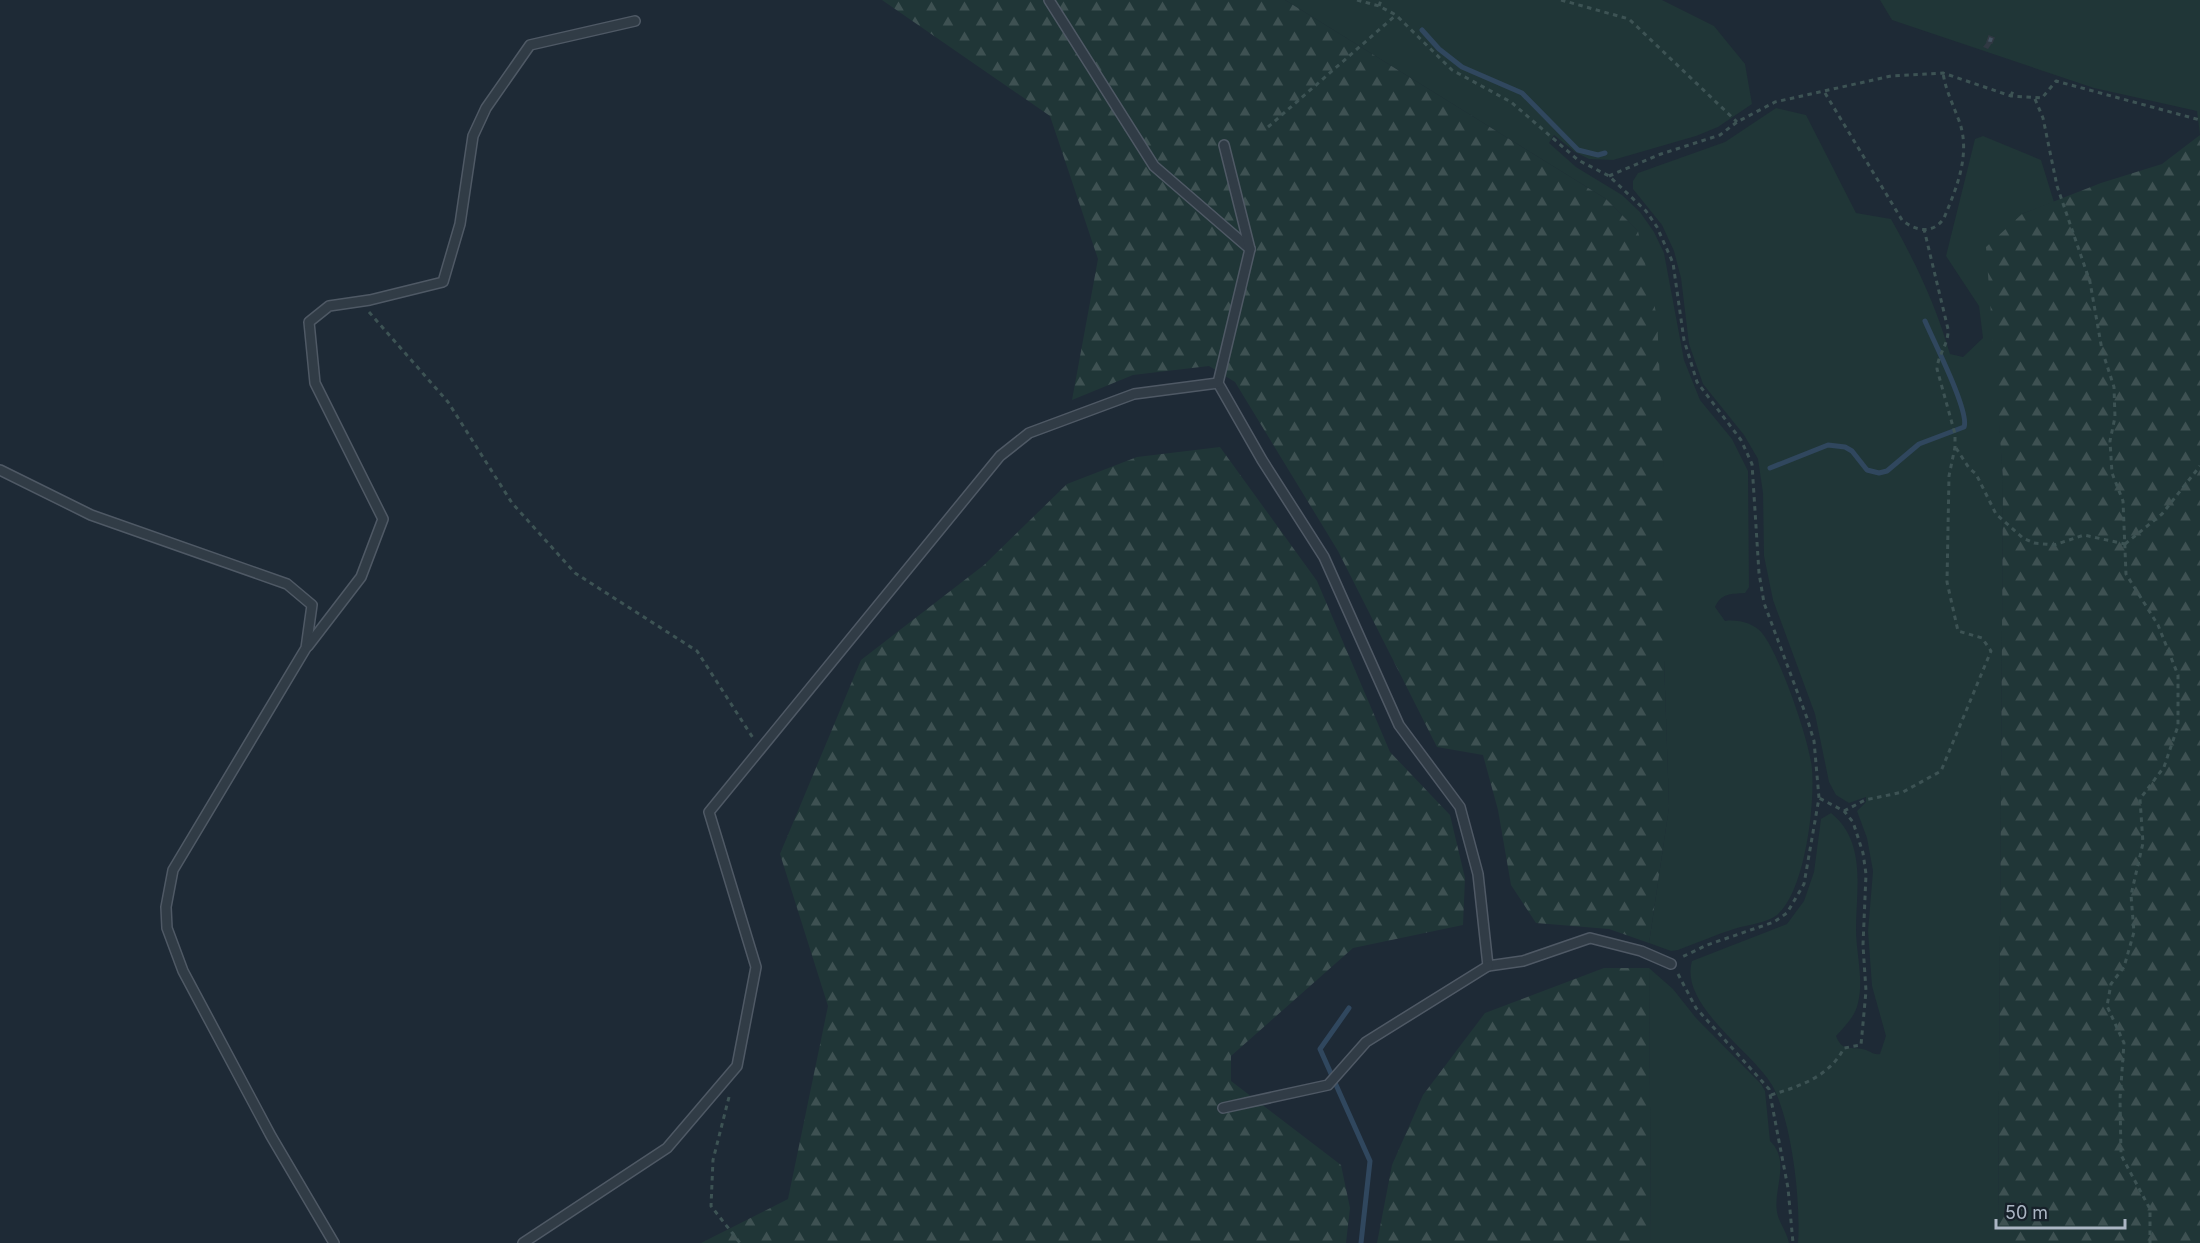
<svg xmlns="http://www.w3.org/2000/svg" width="2200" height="1243" font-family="Inter,sans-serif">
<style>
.green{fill:#203637}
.forest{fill:url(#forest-firs)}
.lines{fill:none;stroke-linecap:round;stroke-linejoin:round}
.stream{stroke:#30475e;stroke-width:5}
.service-casing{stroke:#4f5965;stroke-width:12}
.path{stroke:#3d5354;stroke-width:3;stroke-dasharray:4.5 4.5;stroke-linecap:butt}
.service{stroke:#313c46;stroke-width:9}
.shaded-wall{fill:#303943}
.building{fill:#445160;stroke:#303943;stroke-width:1.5}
</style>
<defs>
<pattern id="forest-firs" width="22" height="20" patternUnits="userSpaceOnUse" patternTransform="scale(1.5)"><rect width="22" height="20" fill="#203637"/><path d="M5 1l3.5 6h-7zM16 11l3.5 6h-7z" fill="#3e5152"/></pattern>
</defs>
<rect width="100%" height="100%" fill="#1e2a36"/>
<g class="green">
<path d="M1285 0H1662L1714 26 1745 64 1752 104 1718 127 1696 136 1613 160 1589 159 1575 152 1554 135 1549 143 1576 167 1622 195 1640 212 1654 232 1664 253 1684 360 1700 400 1732 439 1748 471 1749 587 1745 593C1731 594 1721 593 1715 607L1725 621C1737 619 1754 623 1762 633 1779 653 1810 742 1812 769 1815 805 1805 891 1777 915 1767 923 1746 925 1734 929 1715 935 1697 943 1678 950L1671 951 1649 943 1669 807 1664 660V468L1638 231 1606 199Z"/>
<polygon points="1880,0 2200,0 2200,135 2197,111 2094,88 1892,20"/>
<path d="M1776 108 1806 115 1856 213 1891 219C1916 263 1936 306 1950 354L1963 357 1983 338 1979 306 1946 256 1975 139 1983 136 2041 160 2054 202 2022 214 1995 357 2003 479 1998 1243H1798C1801 1202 1792 1121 1772 1085 1752 1051 1679 1005 1692 961L1787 924 1804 901 1814 872 1821 819 1831 813C1867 842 1856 890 1856 929 1856 953 1864 979 1858 1003 1855 1017 1845 1026 1836 1036 1843 1054 1852 1045 1866 1050 1872 1052 1873 1055 1880 1054L1886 1036 1872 986 1868 931 1873 871 1867 838 1857 811 1866 802V797L1849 803 1836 795 1829 782 1815 714 1773 600 1764 556 1763 493 1758 459 1744 435 1703 384 1689 344 1681 278 1674 251 1662 225 1633 189V181L1638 173 1725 142Z"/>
<path d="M1649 968 1673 989 1696 1018 1761 1084 1765 1091 1770 1141C1791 1161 1773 1189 1777 1212 1779 1223 1787 1232 1789 1243H1651Z"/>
</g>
<g class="forest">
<polygon points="882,0 1285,0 1606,199 1638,231 1657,317 1664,468 1664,660 1669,807 1649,943 1609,929 1536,923 1511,885 1498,810 1483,755 1437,747 1338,551 1235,382 1209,366 1133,375 1072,400 1098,259 1050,116"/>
<polygon points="2200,135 2200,1243 1998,1243 2003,479 1986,247 2022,214 2101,183 2162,164"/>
<polygon points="1220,447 1317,581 1390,752 1450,815 1465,878 1463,925 1353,948 1231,1056 1231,1081 1341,1165 1350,1208 1346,1243 701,1243 788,1199 828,1006 780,854 861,660 984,565 1067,484 1137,457"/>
<polygon points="1604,968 1649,968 1651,1243 1377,1243 1392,1165 1423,1095 1485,1013"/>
</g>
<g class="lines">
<g class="stream">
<polyline points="1422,30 1439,49 1462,67 1522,93 1578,150 1598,155 1605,153"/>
<path d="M1770 468 1828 445 1845 447 1852 451 1867 470 1879 473 1887 471 1919 444 1964 427C1970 412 1933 340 1925 321"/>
<polyline points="1349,1008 1320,1049 1370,1161 1361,1243"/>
</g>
<defs>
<g id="service">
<polyline points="1049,0 1154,166 1250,249 1218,383 1262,460 1324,557 1399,725 1460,807 1478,874 1488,966 1523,961 1590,938 1641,951 1671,964"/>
<polyline points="1224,145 1250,249"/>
<polyline points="0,470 91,515 287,584 312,605 306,648 173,870 166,907 167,928 183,971 271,1136 334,1243"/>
<polyline points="308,646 361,577 383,519 315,383 309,322 329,306 370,300 443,282 460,224 473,136 486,108 530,45 635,21"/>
<polyline points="1223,1108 1328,1085 1366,1042 1488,966"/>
<polyline points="523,1243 667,1148 737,1066 756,967 709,812 1000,456 1029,433 1134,394 1218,383"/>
</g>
</defs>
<use href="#service" class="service-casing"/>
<g class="path">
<polyline points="1357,0 1379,6 1396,15 1452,70 1511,102 1578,160 1609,176 1646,211 1657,227 1673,263 1684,340 1697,382 1741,440 1752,464 1759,573 1764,603 1807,718 1814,741 1819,798 1804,884 1787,913 1774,922 1707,945 1682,957"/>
<polyline points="1561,0 1629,19 1737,122"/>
<polyline points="1379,6 1381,0"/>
<path d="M1825 93 1902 220C1915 231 1933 235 1944 218 1957 187 1972 152 1958 118 1952 102 1946 91 1943 73"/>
<polyline points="2011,96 2014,88"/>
<polyline points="2035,99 2043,118 2057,186 2090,282 2102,350 2114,387 2115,417 2110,441 2112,473 2123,501 2126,574 2158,625 2178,675 2178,726 2164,767 2140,799 2143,843 2131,895 2134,932 2124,967 2111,984 2107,1006 2124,1043 2120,1099 2121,1155 2150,1209 2150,1243"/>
<polyline points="1268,127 1396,15"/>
<polyline points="1609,176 1661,154 1720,135 1737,122 1775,102 1891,76 1943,73 2011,96 2042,98 2056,81 2200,120"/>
<polyline points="369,312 448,402 512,503 575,573 697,651 753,738"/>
<polyline points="1956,448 1969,468 1976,474 1996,514 2023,538 2034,543 2054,545 2084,535 2125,544"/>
<polyline points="2125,544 2162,514 2200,466"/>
<path d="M1844 811 1865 800 1903 792 1941 771 1991 651 1982 638 1958 631 1947 582 1949 476 1955 447V434L1937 369C1938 354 1949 344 1948 329L1924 229"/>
<polyline points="1678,974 1696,1008 1769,1089 1788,1188 1793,1243"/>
<path d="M1771 1095C1800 1086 1829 1077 1844 1048L1861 1045 1866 991 1863 945 1866 874 1863 853 1853 822 1844 811 1819 798"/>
<polyline points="729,1097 713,1160 711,1206 740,1243"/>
</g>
<use href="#service" class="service"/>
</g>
<polygon class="shaded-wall" points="1987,42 1992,43 1988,49 1983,47"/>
<polygon class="building" points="1989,36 1994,38 1992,43 1987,42"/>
<path d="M1996 1219v9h129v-9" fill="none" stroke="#abb6c4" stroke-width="3"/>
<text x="2005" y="1219" font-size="18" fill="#abb6c4" stroke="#17212a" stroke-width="4.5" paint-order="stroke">50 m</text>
</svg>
